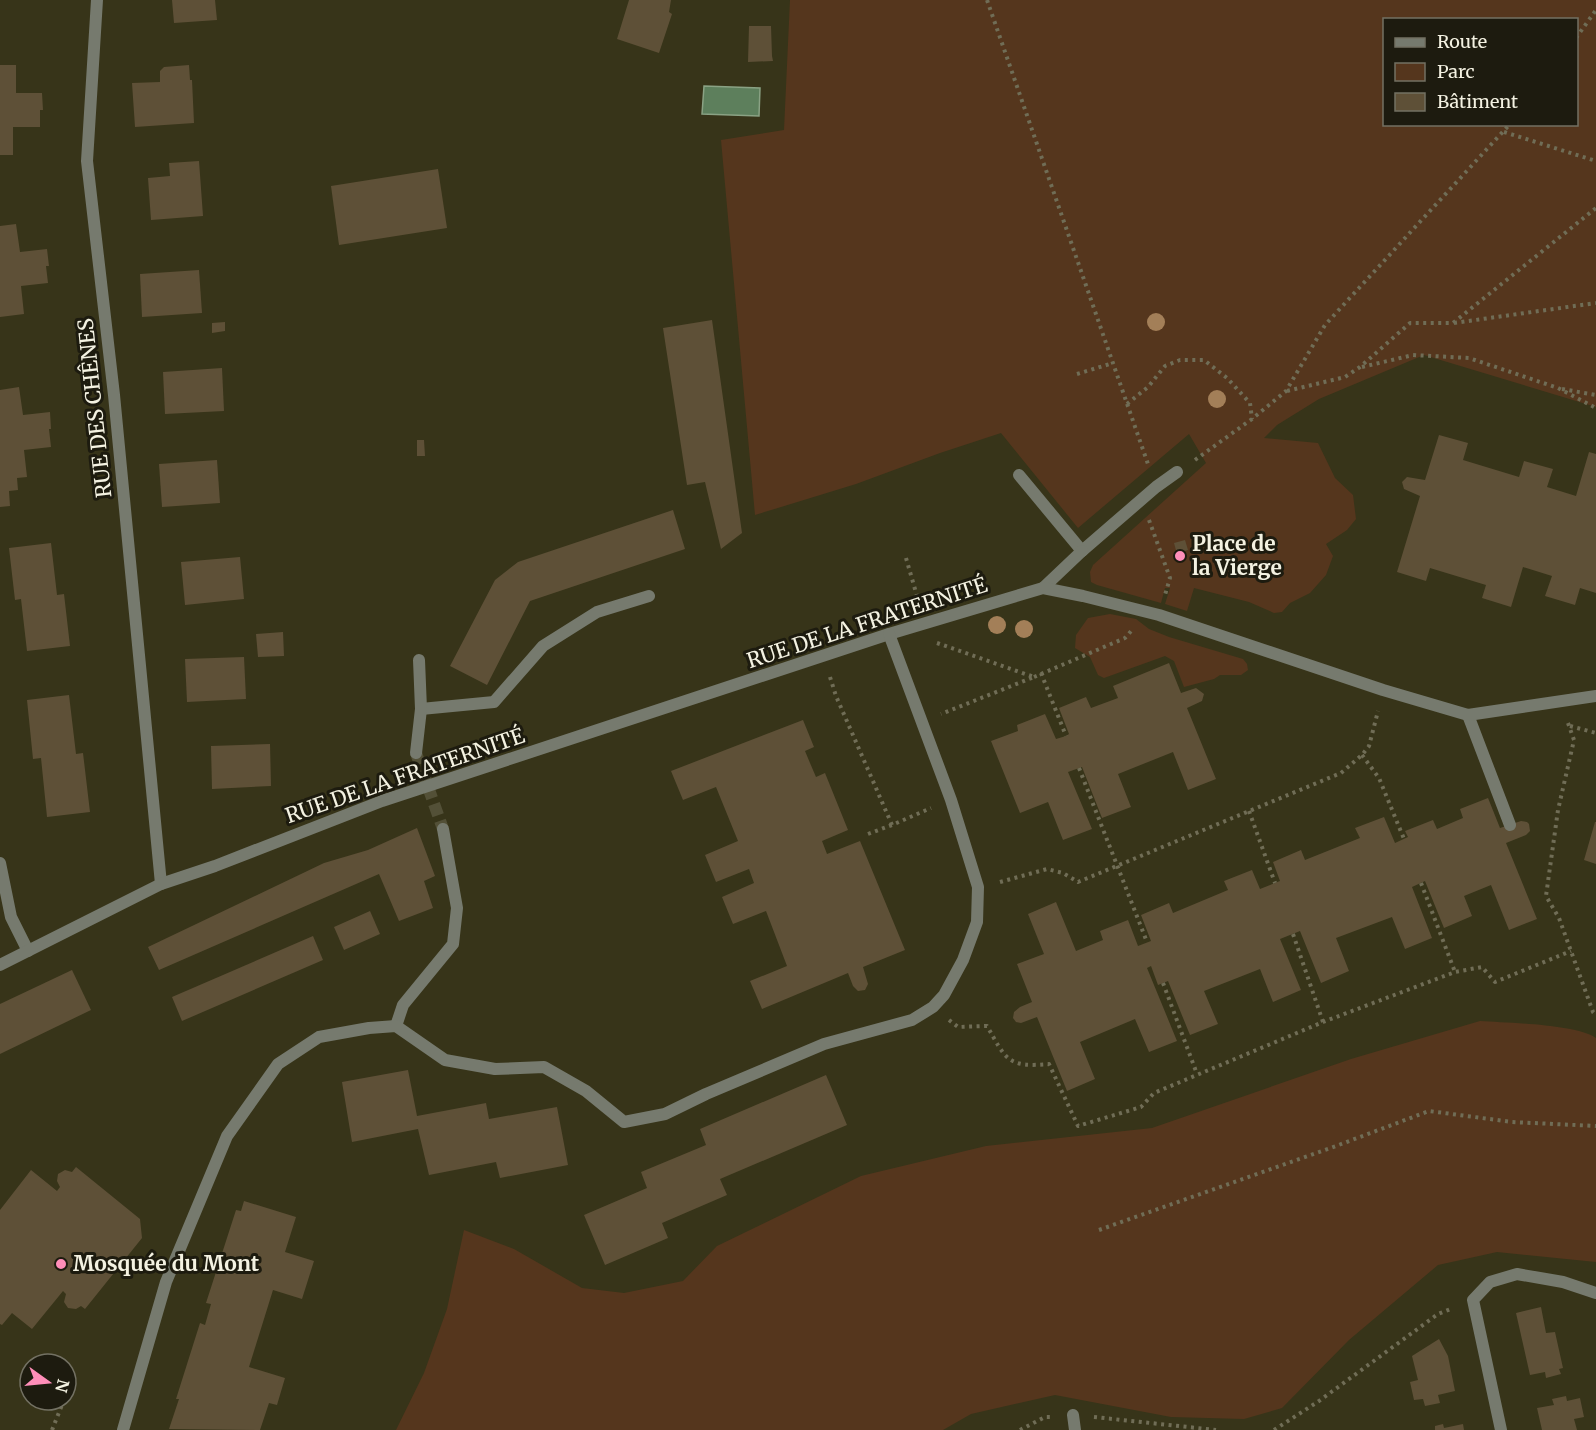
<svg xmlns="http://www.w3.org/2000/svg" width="1596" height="1430" font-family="Merriweather,serif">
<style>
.green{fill:#55361d;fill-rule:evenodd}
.water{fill:#5d7f5c;stroke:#8aa284;stroke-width:1.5}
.building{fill:#5e5037}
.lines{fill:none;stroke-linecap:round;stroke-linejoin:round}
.minor-tunnel{stroke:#535037;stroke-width:12;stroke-dasharray:12 6;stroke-linecap:butt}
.path{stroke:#706d56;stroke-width:4;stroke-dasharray:3 4.5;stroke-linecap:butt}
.service{stroke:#767a6e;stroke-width:12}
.pedestrian{stroke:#767a6e;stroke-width:12}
.minor{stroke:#767a6e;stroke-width:12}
.tree{fill:#a37f58}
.poi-dot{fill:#ff8eb9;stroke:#1d1b0f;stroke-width:2}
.labels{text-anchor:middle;stroke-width:6;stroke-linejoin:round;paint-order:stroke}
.street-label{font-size:21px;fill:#f4f2e2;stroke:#1d1b0f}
.poi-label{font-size:21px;font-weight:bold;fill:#f4f2e2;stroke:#1d1b0f;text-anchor:start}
</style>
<rect width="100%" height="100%" fill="#373419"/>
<g class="green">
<path d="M790 0H1596V407L1424 355 1319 399 1277 425 1264 438 1318 443 1335 478 1353 495 1356 519 1347 530 1326 544 1333 556 1326 575 1310 593 1290 603 1282 612 1274 613 1249 602 1194 588 1187 611 1165 604 1170 588H1165L1161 603 1097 585 1091 582 1090 572 1093 565 1206 463 1189 434 1078 528 1001 433 940 453 856 484 755 515 721 140 784 130ZM1384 20H1576V124H1384Z"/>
<polygon points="1110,614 1136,619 1149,629 1169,637 1243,659 1247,664 1248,670 1241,675 1220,675 1214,679 1184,687 1174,661 1165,656 1104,678 1098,675 1090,657 1075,648 1076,635 1088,618"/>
<path d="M1480 1021C1508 1023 1575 1024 1596 1038V1262L1497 1252 1438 1265 1349 1340 1282 1408 1244 1419 1171 1417 1055 1395 971 1414 943 1430H396L424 1373 447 1309 464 1230 514 1249 582 1288 624 1293 683 1281 717 1246 861 1176 986 1146 1152 1128 1351 1059Z"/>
</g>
<polygon class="water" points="704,86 760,88 759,116 702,114"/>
<g class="building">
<polygon points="172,0 215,0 217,20 174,23"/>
<polygon points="629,0 671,0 669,12 672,14 659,53 617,39"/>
<polygon points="749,26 771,26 772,56 773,61 748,62"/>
<polygon points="0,65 16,65 16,93 42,93 43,110 40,110 40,127 13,127 13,155 0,155"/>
<polygon points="189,65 190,80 192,80 194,123 135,127 132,83 160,82 160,71 164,67"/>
<polygon points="199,161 203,216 151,220 148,178 170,176 169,163"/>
<polygon points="438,169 447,228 339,245 331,186"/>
<polygon points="16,224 20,252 47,249 49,266 46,266 48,283 21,286 24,314 0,317 0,226"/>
<polygon points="199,270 202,313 142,317 140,274"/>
<polygon points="712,320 742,533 721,549 705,482 687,485 663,328"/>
<polygon points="225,322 225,331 212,333 212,323"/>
<polygon points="222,368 224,411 165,414 163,372"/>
<polygon points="19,387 23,415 50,412 51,429 49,429 51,447 24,450 27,477 17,478 18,490 9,491 10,506 0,507 0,390"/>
<polygon points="1439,435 1468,443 1463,460 1519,477 1524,461 1553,469 1547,487 1576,496 1589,452 1596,454 1596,593 1580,588 1575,605 1545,596 1552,576 1523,567 1511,607 1482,598 1486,585 1430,568 1426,581 1397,572 1420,496 1404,489 1402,482 1407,477 1425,480"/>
<polygon points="417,440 424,440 425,456 417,456"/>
<polygon points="217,460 220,503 162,507 159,464"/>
<polygon points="673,510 685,549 530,601 487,685 450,666 495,580 518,562"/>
<polygon points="1185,540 1188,550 1177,554 1174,543"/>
<polygon points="51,543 57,595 64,594 70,646 27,651 21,599 15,600 9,548"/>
<polygon points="240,557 244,599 185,605 181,562"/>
<polygon points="283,632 284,656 258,657 256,634"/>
<polygon points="244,657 246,699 187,702 185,659"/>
<polygon points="1169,663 1181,693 1196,688 1204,694 1202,701 1187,708 1216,779 1188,790 1173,752 1118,774 1131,807 1102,818 1082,767 1068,772 1092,829 1063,840 1048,802 1020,813 991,741 1018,731 1017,725 1045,714 1056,739 1066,736 1069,734 1059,708 1086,697 1091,708 1118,698 1113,686"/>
<polygon points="69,695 76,754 83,753 90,812 47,817 41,758 33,759 27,700"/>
<polygon points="803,720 814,747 805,751 810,763 816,777 825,773 848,830 822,841 827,854 860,841 905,950 863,967 868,984 865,990 858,991 853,986 848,973 762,1009 750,981 787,966 766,911 733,924 722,897 754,883 749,869 716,882 705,855 738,841 716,787 683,800 671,771"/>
<polygon points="270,744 271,786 212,789 211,746"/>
<polygon points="1488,798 1500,828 1521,821 1527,822 1529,824 1530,831 1526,835 1506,843 1537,919 1509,930 1491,885 1464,896 1472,916 1444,928 1425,881 1412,887 1432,938 1405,949 1392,917 1336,938 1349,971 1321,983 1300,931 1280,939 1301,990 1273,1002 1260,969 1204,991 1218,1024 1190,1035 1168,981 1158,985 1151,966 1147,968 1177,1041 1149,1052 1135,1019 1080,1042 1095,1079 1067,1091 1037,1017 1021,1023 1016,1022 1013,1018 1014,1012 1020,1007 1032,1002 1017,964 1044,954 1028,914 1056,902 1076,951 1103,940 1100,931 1128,920 1138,946 1151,941 1141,915 1169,903 1173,913 1228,890 1224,881 1252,870 1260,889 1280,881 1273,862 1301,850 1305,860 1360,838 1355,828 1384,817 1395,843 1408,837 1405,831 1433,820 1437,829 1463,818 1460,809"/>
<polygon points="1595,822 1596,822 1596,864 1584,860"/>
<polygon points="417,828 435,876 424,881 433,908 399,921 379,874 159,970 148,947 324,863 368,850"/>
<polygon points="370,911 380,934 344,950 334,927"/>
<polygon points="313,936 323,960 182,1021 172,997"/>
<polygon points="72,970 91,1010 0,1054 0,1004"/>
<polygon points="408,1070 417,1116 486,1103 489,1119 557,1107 568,1165 500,1178 496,1162 429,1175 418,1129 352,1142 342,1082"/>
<polygon points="826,1075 847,1125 720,1179 727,1195 662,1223 668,1238 605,1265 584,1215 647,1188 641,1172 706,1145 700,1129"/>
<polygon points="76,1167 140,1219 142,1238 85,1309 81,1306 76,1309 68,1308 64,1302 66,1294 63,1291 32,1329 12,1313 2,1325 0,1324 0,1210 31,1170 57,1191 60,1187 57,1181 58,1174 65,1170 72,1172"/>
<polygon points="244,1201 296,1217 285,1252 314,1261 302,1299 273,1290 249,1367 285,1378 277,1405 269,1403 260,1430 169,1429 179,1399 176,1399 200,1323 205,1325 211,1304 206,1303 236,1210 241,1211"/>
<polygon points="1541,1307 1546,1333 1555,1332 1563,1368 1559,1369 1561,1374 1546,1378 1545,1372 1530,1375 1516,1313"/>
<polygon points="1439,1339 1448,1356 1455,1391 1438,1395 1440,1403 1425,1406 1423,1399 1414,1400 1410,1382 1418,1380 1412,1356"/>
<polygon points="1566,1396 1567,1401 1580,1398 1584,1417 1574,1419 1577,1430 1542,1430 1537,1408 1554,1405 1552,1399"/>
<polygon points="1443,1424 1444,1428 1463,1424 1464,1430 1435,1430 1435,1426"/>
</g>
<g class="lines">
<polyline class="minor-tunnel" points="416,753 443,829"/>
<g class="path">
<polyline points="987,0 1149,467"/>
<polyline points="1576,38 1596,10"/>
<polyline points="1504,132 1596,161"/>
<polyline points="1454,323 1596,303"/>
<polyline points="1362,367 1413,355 1469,358 1558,388 1596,408"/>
<polyline points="1077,374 1113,363"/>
<polyline points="1562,389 1596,395"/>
<polyline points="1287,391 1345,377 1360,367 1410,323 1453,323 1596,208"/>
<polyline points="1127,404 1148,387 1165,366 1180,360 1204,360 1227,378 1250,403 1252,419"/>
<polyline points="1195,460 1252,419 1286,391 1325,325 1510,124"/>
<polyline points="1149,520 1170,578 1165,595"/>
<polyline points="906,558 919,603"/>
<polyline points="937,643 1034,677 941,714"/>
<polyline points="1041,673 1066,736"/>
<polyline points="830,677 836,696 892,825 931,808"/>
<polyline points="1034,677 1125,638 1132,630"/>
<polyline points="1568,723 1574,740 1558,810 1546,896 1559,918 1593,1012 1596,1015"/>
<polyline points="1570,726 1596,733"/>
<polyline points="1362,755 1379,778 1404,839"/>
<polyline points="1079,768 1147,942"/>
<polyline points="1249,811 1275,883"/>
<polyline points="868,834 892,825"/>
<polyline points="1000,882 1047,869 1063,873 1078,882 1341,773 1362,755 1369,746 1378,711"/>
<polyline points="1421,883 1455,972"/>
<polyline points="1293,934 1323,1022"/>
<polyline points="1163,983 1197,1074"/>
<path d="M949 1020 958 1027 987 1026C1006 1059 1007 1068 1049 1064L1078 1126 1141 1107 1154 1093 1323 1022 1455 972 1482 967 1495 982 1571 951"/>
<polyline points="1099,1230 1336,1146 1429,1111 1512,1122 1596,1126"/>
<polyline points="66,1396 68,1392"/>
<polyline points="1094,1417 1216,1430"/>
<polyline points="52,1430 64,1400"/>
<polyline points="1020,1430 1045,1417 1051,1417"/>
<polyline points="1274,1430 1319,1401 1438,1314 1453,1308"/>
</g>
<g class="service">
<polyline points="1019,475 1082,551"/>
<polyline points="1468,715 1510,825"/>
<polyline points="0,863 11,917 28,951"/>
</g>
<polyline class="pedestrian" points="1082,551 1156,487 1177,472"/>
<g class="minor">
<polyline points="97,0 87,161 114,395 161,884"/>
<polyline points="1043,588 1082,551"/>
<polyline points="421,709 494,702 543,646 597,612 649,596"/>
<polyline points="416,753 421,709 419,660"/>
<polyline points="0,965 161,884 215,866 382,801 889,634 1043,588 1083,596 1159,615 1383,690 1468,715 1596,696"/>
<polyline points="396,1026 403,1005 453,944 457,908 443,829"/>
<polyline points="1073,1415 1075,1430"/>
<polyline points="123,1430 166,1282 227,1136 278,1064 319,1037 369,1028 396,1026 445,1060 495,1069 544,1067 586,1091 624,1122 665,1114 706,1094 824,1044 912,1020 933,1007 944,995 963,960 977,922 978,887 951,800 889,634"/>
<polyline points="1501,1430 1473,1300 1490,1282 1517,1274 1563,1282 1596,1293"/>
</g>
</g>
<g class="tree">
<circle cx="1156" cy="322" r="9"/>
<circle cx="1217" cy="399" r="9"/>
<circle cx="997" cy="625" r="9"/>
<circle cx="1024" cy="629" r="9"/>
</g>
<g class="poi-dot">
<circle cx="1180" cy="556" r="6"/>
<circle cx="61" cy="1264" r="6"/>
</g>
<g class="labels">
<g class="street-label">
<text transform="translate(95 408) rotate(-96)" y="7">RUE DES CHÊNES</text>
<text transform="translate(867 623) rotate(-18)" y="7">RUE DE LA FRATERNITÉ</text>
<text transform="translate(405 776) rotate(-19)" y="7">RUE DE LA FRATERNITÉ</text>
</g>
<g class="poi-label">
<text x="1192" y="551">Place de<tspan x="1192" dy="24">la Vierge</tspan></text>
<text x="73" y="1271">Mosquée du Mont</text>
</g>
</g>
<rect x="1383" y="18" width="195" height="108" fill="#1d1b0f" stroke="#737163" stroke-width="1.5"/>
<rect x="1395" y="38" width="30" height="9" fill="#767a6e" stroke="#737163" stroke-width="1.5"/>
<text x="1437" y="48" font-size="18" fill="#f4f2e2">Route</text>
<rect x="1395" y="63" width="30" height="18" fill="#55361d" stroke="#737163" stroke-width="1.5"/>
<text x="1437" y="78" font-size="18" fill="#f4f2e2">Parc</text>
<rect x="1395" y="93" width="30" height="18" fill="#5e5037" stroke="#737163" stroke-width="1.5"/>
<text x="1437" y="108" font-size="18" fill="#f4f2e2">Bâtiment</text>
<g transform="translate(48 1382) rotate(105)"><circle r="28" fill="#1d1b0f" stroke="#737163" stroke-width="1.5"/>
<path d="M0-4.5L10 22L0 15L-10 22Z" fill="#ff8eb9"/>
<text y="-9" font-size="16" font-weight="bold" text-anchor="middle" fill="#f4f2e2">N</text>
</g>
</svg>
